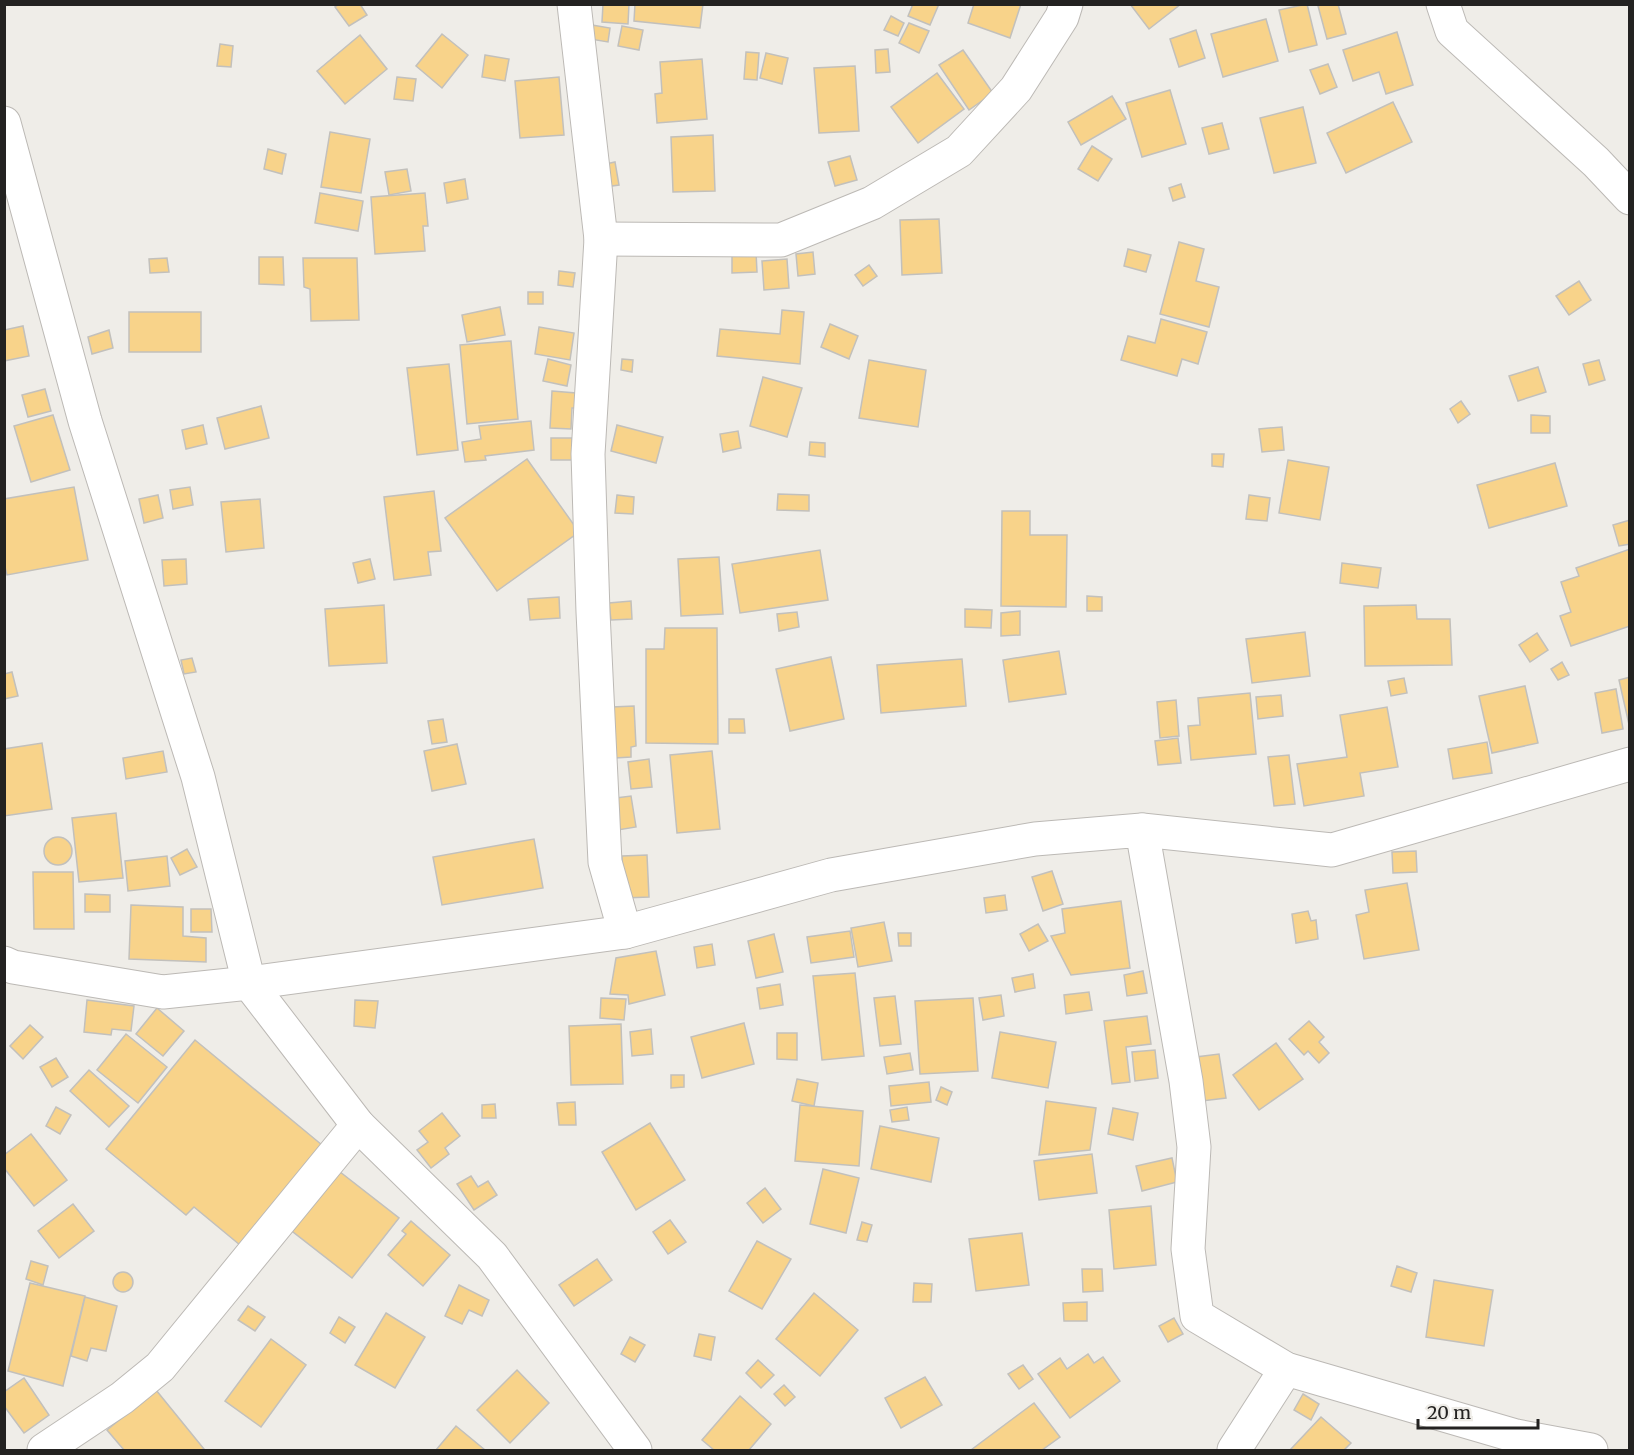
<svg xmlns="http://www.w3.org/2000/svg" width="1634" height="1455" font-family="Merriweather,serif">
<style>
.building{fill:#f8d38a;stroke:#c2c0bc;stroke-width:1.5}
.lines{fill:none;stroke-linecap:round;stroke-linejoin:round}
.minor-casing{stroke:#bcb9b5;stroke-width:35}
.minor{stroke:#fff;stroke-width:33}
</style>
<rect width="100%" height="100%" fill="#efede8"/>
<g class="building">
<polygon points="339,4 360,4 367,15 349,26 335,7"/>
<polygon points="603,4 629,4 628,24 602,22"/>
<polygon points="635,4 703,4 700,28 634,21"/>
<polygon points="913,4 939,4 930,25 908,16"/>
<polygon points="974,4 1021,4 1010,38 968,23"/>
<polygon points="1130,4 1181,4 1149,29"/>
<polygon points="1307,4 1317,45 1289,52 1279,10"/>
<polygon points="1323,4 1338,4 1346,34 1327,39 1318,6"/>
<polygon points="891,16 904,23 898,36 884,30"/>
<polygon points="1266,19 1278,61 1223,77 1211,34"/>
<polygon points="909,23 929,31 919,53 899,43"/>
<polygon points="592,25 610,28 608,42 590,39"/>
<polygon points="622,26 643,30 639,50 618,46"/>
<polygon points="1196,30 1205,58 1179,67 1170,39"/>
<polygon points="1397,32 1413,85 1386,94 1379,72 1353,81 1343,50"/>
<polygon points="442,34 468,55 442,88 416,66"/>
<polygon points="360,35 387,69 345,104 317,71"/>
<polygon points="220,44 233,46 231,67 217,66"/>
<polygon points="888,49 890,72 876,73 875,50"/>
<polygon points="963,50 993,93 969,110 939,65"/>
<polygon points="746,52 759,53 757,80 744,79"/>
<polygon points="766,53 788,58 782,84 760,78"/>
<polygon points="485,55 509,59 505,81 482,77"/>
<polygon points="702,59 707,119 657,123 655,94 662,93 660,62"/>
<polygon points="1328,64 1337,87 1320,94 1310,70"/>
<polygon points="855,66 859,131 819,133 814,68"/>
<polygon points="937,73 964,109 918,143 891,107"/>
<polygon points="397,77 416,79 413,101 394,99"/>
<polygon points="559,77 564,135 520,138 515,81"/>
<polygon points="1170,90 1186,144 1142,157 1126,103"/>
<polygon points="1112,96 1126,119 1081,145 1068,122"/>
<polygon points="1393,102 1412,142 1346,173 1327,133"/>
<polygon points="1303,107 1316,163 1274,173 1260,118"/>
<polygon points="1222,123 1229,149 1209,154 1202,128"/>
<polygon points="330,132 370,139 361,193 321,187"/>
<polygon points="713,135 715,191 673,192 671,137"/>
<polygon points="1092,146 1112,159 1098,181 1078,169"/>
<polygon points="268,149 286,154 282,174 264,169"/>
<polygon points="850,156 857,180 835,186 828,162"/>
<polygon points="615,162 619,185 605,187 601,165"/>
<polygon points="407,169 411,191 389,195 385,172"/>
<polygon points="465,179 468,199 447,203 444,183"/>
<polygon points="1181,184 1185,197 1173,201 1169,188"/>
<polygon points="320,193 363,201 358,231 315,223"/>
<polygon points="425,193 428,226 423,226 425,251 375,254 371,197"/>
<polygon points="939,219 942,273 902,275 900,220"/>
<polygon points="1179,242 1204,249 1196,281 1219,287 1209,327 1160,314"/>
<polygon points="1128,249 1151,255 1146,272 1124,266"/>
<polygon points="756,252 757,272 732,273 732,253"/>
<polygon points="813,252 815,274 798,276 796,254"/>
<polygon points="259,257 283,257 284,285 259,284"/>
<polygon points="167,258 169,272 150,273 149,259"/>
<polygon points="303,258 357,258 359,320 311,321 310,289 304,287"/>
<polygon points="787,259 789,288 764,290 762,261"/>
<polygon points="869,265 877,276 863,286 855,275"/>
<polygon points="559,271 575,273 573,287 558,285"/>
<polygon points="1579,281 1591,300 1569,315 1556,296"/>
<rect x="528" y="292" width="15" height="12"/>
<polygon points="500,307 505,335 467,342 462,315"/>
<polygon points="782,310 804,312 800,364 717,356 720,329 780,334"/>
<rect x="129" y="312" width="72" height="40"/>
<polygon points="1161,319 1207,332 1198,364 1182,359 1177,376 1121,360 1128,336 1155,343"/>
<polygon points="830,324 858,336 849,359 821,347"/>
<polygon points="23,326 29,356 4,361 4,330"/>
<polygon points="539,327 574,333 570,360 535,354"/>
<polygon points="109,330 113,348 92,354 88,337"/>
<polygon points="511,341 518,419 467,424 460,345"/>
<polygon points="548,359 571,365 567,386 543,381"/>
<polygon points="622,359 633,360 632,372 621,370"/>
<polygon points="869,360 926,370 918,427 859,418"/>
<polygon points="1599,360 1605,380 1589,385 1583,364"/>
<polygon points="449,364 458,450 417,455 407,368"/>
<polygon points="1538,367 1546,392 1518,401 1509,376"/>
<polygon points="763,377 802,388 787,437 750,426"/>
<polygon points="45,389 51,411 28,417 22,395"/>
<polygon points="552,391 576,393 576,408 572,408 571,429 550,428"/>
<polygon points="1461,401 1470,414 1458,423 1450,409"/>
<polygon points="261,406 269,438 225,449 217,418"/>
<polygon points="53,415 70,470 31,482 14,426"/>
<polygon points="1531,415 1550,416 1550,433 1531,433"/>
<polygon points="531,421 534,450 485,456 486,460 465,462 462,442 481,439 479,426"/>
<polygon points="203,425 207,444 186,449 182,430"/>
<polygon points="617,425 663,437 656,463 611,451"/>
<polygon points="1282,427 1284,450 1262,452 1259,429"/>
<polygon points="738,431 741,448 723,452 720,434"/>
<rect x="551" y="438" width="21" height="22"/>
<polygon points="810,442 825,443 825,457 809,455"/>
<polygon points="1212,454 1224,454 1223,467 1212,466"/>
<polygon points="527,459 579,532 497,591 445,518"/>
<polygon points="1288,460 1329,467 1320,520 1279,513"/>
<polygon points="1555,463 1567,506 1489,528 1477,485"/>
<polygon points="74,487 88,560 7,575 4,563 4,499"/>
<polygon points="190,487 193,505 173,509 170,490"/>
<polygon points="434,491 441,551 428,552 431,575 394,580 384,497"/>
<polygon points="778,494 809,495 809,511 777,510"/>
<polygon points="158,495 163,518 144,523 139,499"/>
<polygon points="617,495 634,497 633,514 615,513"/>
<polygon points="1249,495 1270,498 1267,521 1246,519"/>
<polygon points="260,499 264,548 226,552 221,502"/>
<polygon points="1002,511 1030,511 1030,535 1067,535 1066,607 1001,606"/>
<polygon points="1630,520 1630,544 1619,546 1613,525"/>
<polygon points="1630,549 1630,626 1571,646 1560,616 1571,612 1561,582 1579,576 1576,568"/>
<polygon points="820,550 828,600 740,613 732,564"/>
<polygon points="719,557 723,614 681,616 678,559"/>
<polygon points="186,559 187,584 164,586 162,560"/>
<polygon points="370,559 375,579 358,583 353,563"/>
<polygon points="1342,563 1381,568 1378,588 1340,583"/>
<polygon points="1087,596 1102,597 1102,611 1087,611"/>
<polygon points="559,597 560,618 530,620 528,599"/>
<polygon points="631,601 632,619 611,620 609,603"/>
<polygon points="384,605 387,663 329,666 325,609"/>
<polygon points="1416,605 1417,619 1450,619 1452,665 1365,666 1364,606"/>
<polygon points="965,609 992,610 991,628 965,627"/>
<polygon points="1020,611 1020,635 1001,636 1001,613"/>
<polygon points="797,612 799,627 779,631 777,614"/>
<polygon points="665,628 717,628 718,744 646,743 646,649 664,649"/>
<polygon points="1305,632 1310,676 1252,683 1246,639"/>
<polygon points="1537,633 1548,650 1530,662 1519,645"/>
<polygon points="1059,651 1066,694 1009,702 1003,660"/>
<polygon points="831,657 844,719 790,731 776,669"/>
<polygon points="192,658 196,672 184,674 181,660"/>
<polygon points="962,659 966,706 881,713 877,665"/>
<polygon points="1562,662 1569,675 1558,680 1551,669"/>
<polygon points="12,672 18,696 4,699 4,674"/>
<polygon points="1630,677 1630,729 1619,680"/>
<polygon points="1404,678 1407,693 1391,696 1388,681"/>
<polygon points="1525,686 1538,743 1492,753 1479,696"/>
<polygon points="1616,689 1623,729 1602,733 1595,693"/>
<polygon points="1250,693 1256,754 1191,760 1188,726 1200,725 1198,698"/>
<polygon points="1281,695 1283,716 1258,719 1256,697"/>
<polygon points="1176,700 1179,736 1160,738 1157,702"/>
<polygon points="634,706 636,746 631,747 631,757 615,758 612,707"/>
<polygon points="1387,707 1398,767 1360,773 1364,796 1304,806 1297,764 1347,757 1340,715"/>
<polygon points="443,719 447,742 432,744 428,721"/>
<polygon points="729,719 744,719 745,733 729,733"/>
<polygon points="1178,738 1181,763 1158,765 1155,741"/>
<polygon points="1487,742 1492,773 1453,779 1448,749"/>
<polygon points="42,743 52,809 4,816 4,749"/>
<polygon points="457,744 466,784 432,791 424,751"/>
<polygon points="163,751 167,772 126,779 123,758"/>
<polygon points="712,751 720,829 677,833 670,755"/>
<polygon points="1289,755 1295,804 1274,806 1268,757"/>
<polygon points="649,759 652,787 631,789 628,762"/>
<polygon points="631,796 636,827 612,831 608,799"/>
<polygon points="116,813 123,878 79,882 72,818"/>
<circle cx="58" cy="851" r="14"/>
<polygon points="534,839 543,888 442,905 433,857"/>
<polygon points="187,849 197,867 180,875 171,858"/>
<polygon points="1416,851 1417,872 1393,873 1392,852"/>
<polygon points="647,855 649,897 624,898 622,856"/>
<polygon points="167,856 170,886 128,891 125,861"/>
<polygon points="1052,871 1063,904 1043,911 1032,877"/>
<polygon points="33,872 73,872 74,929 34,929"/>
<polygon points="1407,883 1419,950 1364,959 1356,915 1369,912 1365,890"/>
<polygon points="85,894 110,895 110,912 85,912"/>
<polygon points="1005,895 1007,910 986,913 984,898"/>
<polygon points="1121,901 1130,968 1071,975 1051,936 1065,933 1062,909"/>
<polygon points="131,905 183,907 183,936 206,938 206,962 129,959"/>
<polygon points="191,909 211,909 212,932 191,932"/>
<polygon points="1308,911 1311,921 1316,920 1318,939 1296,943 1292,914"/>
<polygon points="884,922 892,961 858,967 851,928"/>
<polygon points="1038,924 1048,941 1029,951 1020,934"/>
<polygon points="850,931 854,957 811,963 807,937"/>
<polygon points="898,933 911,933 911,946 899,946"/>
<polygon points="774,934 783,972 756,978 748,941"/>
<polygon points="712,944 715,965 697,968 694,947"/>
<polygon points="656,951 665,995 629,1004 628,995 610,994 616,958"/>
<polygon points="1143,971 1147,993 1127,996 1124,975"/>
<polygon points="855,973 864,1056 822,1060 813,976"/>
<polygon points="1033,974 1035,988 1015,992 1012,978"/>
<polygon points="780,984 783,1005 760,1009 757,988"/>
<polygon points="1089,992 1092,1010 1066,1014 1064,995"/>
<polygon points="1001,995 1004,1016 983,1020 979,998"/>
<polygon points="895,996 901,1044 880,1046 874,998"/>
<polygon points="601,998 626,999 624,1020 600,1018"/>
<polygon points="973,998 978,1071 920,1074 915,1001"/>
<polygon points="87,1000 134,1006 131,1031 112,1029 111,1035 84,1032"/>
<polygon points="355,1000 378,1001 375,1028 354,1026"/>
<polygon points="157,1008 184,1031 163,1056 136,1034"/>
<polygon points="1147,1016 1151,1044 1126,1047 1130,1082 1112,1084 1104,1021"/>
<polygon points="1309,1021 1324,1037 1319,1042 1329,1053 1319,1063 1308,1051 1304,1055 1289,1039"/>
<polygon points="744,1023 754,1064 702,1078 691,1037"/>
<polygon points="621,1024 623,1084 571,1085 569,1026"/>
<polygon points="30,1025 43,1037 23,1059 10,1046"/>
<polygon points="651,1029 653,1054 632,1056 630,1032"/>
<polygon points="1000,1032 1056,1042 1048,1088 992,1078"/>
<polygon points="777,1033 797,1033 797,1060 777,1059"/>
<polygon points="126,1034 167,1067 138,1103 97,1070"/>
<polygon points="195,1040 322,1145 240,1245 194,1207 186,1215 106,1149"/>
<polygon points="1276,1043 1303,1079 1259,1110 1233,1075"/>
<polygon points="1155,1050 1158,1078 1135,1081 1132,1052"/>
<polygon points="910,1053 913,1070 887,1074 884,1057"/>
<polygon points="1219,1054 1226,1098 1202,1101 1196,1057"/>
<polygon points="56,1058 68,1077 52,1087 40,1067"/>
<polygon points="89,1070 129,1106 109,1127 70,1091"/>
<polygon points="671,1075 684,1075 684,1087 671,1088"/>
<polygon points="797,1079 818,1083 814,1106 792,1101"/>
<polygon points="929,1082 931,1102 891,1106 889,1086"/>
<polygon points="941,1087 952,1092 947,1105 936,1100"/>
<polygon points="1046,1101 1096,1108 1090,1150 1039,1155"/>
<polygon points="575,1102 576,1125 559,1125 557,1103"/>
<polygon points="495,1104 496,1118 482,1118 482,1105"/>
<polygon points="800,1105 863,1111 859,1166 795,1161"/>
<polygon points="56,1107 71,1115 60,1134 46,1126"/>
<polygon points="907,1107 909,1120 892,1122 890,1110"/>
<polygon points="1113,1108 1138,1113 1133,1140 1108,1134"/>
<polygon points="442,1113 460,1136 445,1148 449,1154 431,1168 417,1150 428,1142 419,1131"/>
<polygon points="650,1123 685,1180 636,1210 602,1152"/>
<polygon points="880,1126 939,1138 931,1182 871,1169"/>
<polygon points="31,1134 67,1180 34,1206 4,1168 4,1155"/>
<polygon points="1092,1154 1097,1193 1039,1200 1034,1161"/>
<polygon points="1172,1158 1177,1182 1142,1191 1136,1166"/>
<polygon points="335,1168 399,1218 352,1278 288,1228"/>
<polygon points="823,1169 859,1178 846,1233 810,1224"/>
<polygon points="471,1176 478,1187 488,1181 497,1195 474,1210 457,1184"/>
<polygon points="765,1188 781,1209 763,1223 747,1203"/>
<polygon points="73,1204 94,1231 59,1258 38,1231"/>
<polygon points="1151,1206 1156,1265 1114,1269 1109,1210"/>
<polygon points="670,1220 686,1242 668,1254 653,1232"/>
<polygon points="411,1221 450,1255 423,1286 388,1255 406,1234 402,1231"/>
<polygon points="862,1222 872,1225 867,1242 857,1240"/>
<polygon points="1022,1233 1029,1285 976,1291 969,1239"/>
<polygon points="757,1241 791,1259 762,1309 729,1291"/>
<polygon points="597,1259 612,1280 574,1306 559,1285"/>
<polygon points="31,1261 48,1266 43,1285 26,1279"/>
<polygon points="1397,1266 1417,1273 1411,1292 1391,1286"/>
<polygon points="1082,1269 1102,1269 1103,1291 1083,1292"/>
<circle cx="123" cy="1282" r="10"/>
<polygon points="1434,1280 1493,1290 1484,1346 1426,1337"/>
<polygon points="30,1283 85,1296 63,1386 8,1371"/>
<polygon points="914,1283 932,1284 931,1302 913,1302"/>
<polygon points="459,1285 489,1300 482,1316 469,1310 462,1324 445,1316"/>
<polygon points="814,1293 858,1330 820,1376 776,1339"/>
<polygon points="85,1297 117,1306 106,1351 91,1348 87,1361 71,1356"/>
<polygon points="1087,1302 1087,1321 1064,1321 1063,1303"/>
<polygon points="248,1306 265,1317 255,1331 238,1320"/>
<polygon points="386,1313 425,1337 395,1388 355,1365"/>
<polygon points="339,1317 355,1327 345,1343 330,1333"/>
<polygon points="1174,1318 1183,1334 1168,1342 1159,1326"/>
<polygon points="699,1334 715,1337 711,1360 694,1356"/>
<polygon points="630,1337 645,1345 635,1362 621,1354"/>
<polygon points="271,1339 306,1365 261,1427 225,1401"/>
<polygon points="1088,1354 1094,1363 1103,1357 1120,1381 1070,1418 1038,1374 1060,1358 1067,1369"/>
<polygon points="758,1360 774,1375 761,1388 746,1373"/>
<polygon points="1023,1365 1033,1379 1019,1389 1008,1374"/>
<polygon points="517,1370 549,1403 510,1443 477,1410"/>
<polygon points="925,1377 942,1405 901,1428 885,1398"/>
<polygon points="24,1378 49,1415 24,1433 4,1406 4,1392"/>
<polygon points="784,1385 795,1397 785,1406 774,1394"/>
<polygon points="156,1390 204,1449 202,1450 124,1450 107,1430"/>
<polygon points="1303,1394 1319,1404 1311,1420 1294,1410"/>
<polygon points="740,1396 771,1424 749,1450 714,1450 702,1440"/>
<polygon points="1034,1403 1060,1437 1042,1450 971,1450"/>
<polygon points="1321,1417 1351,1443 1344,1450 1290,1450"/>
<polygon points="456,1426 485,1450 436,1450"/>
</g>
<g class="lines">
<defs>
<g id="minor">
<polyline points="574,4 601,239 588,454 593,612 605,862 625,932"/>
<polyline points="1443,4 1452,31 1596,162 1630,198"/>
<polyline points="4,123 85,421 198,777 249,983 358,1125 492,1256 635,1450"/>
<polyline points="601,239 781,240 872,203 959,151 1016,89 1062,17 1066,4"/>
<polyline points="1142,830 1332,850 1630,764"/>
<polyline points="4,963 13,967 163,992 249,983 625,932 831,875 1035,839 1142,830 1186,1081 1194,1147 1188,1249 1197,1316 1286,1369 1516,1436 1591,1450"/>
<polyline points="44,1450 122,1398 160,1367 358,1125"/>
<polyline points="1234,1450 1286,1369"/>
</g>
</defs>
<use href="#minor" class="minor-casing"/>
<use href="#minor" class="minor"/>
</g>
<rect width="1634" height="1455" fill="none" stroke="#232221" stroke-width="12"/>
<path d="M1418 1419v9h120v-9" fill="none" stroke="#232221" stroke-width="3"/>
<text x="1427" y="1419" font-size="18" fill="#232221" stroke="#efede8" stroke-width="4.5" paint-order="stroke">20 m</text>
</svg>
